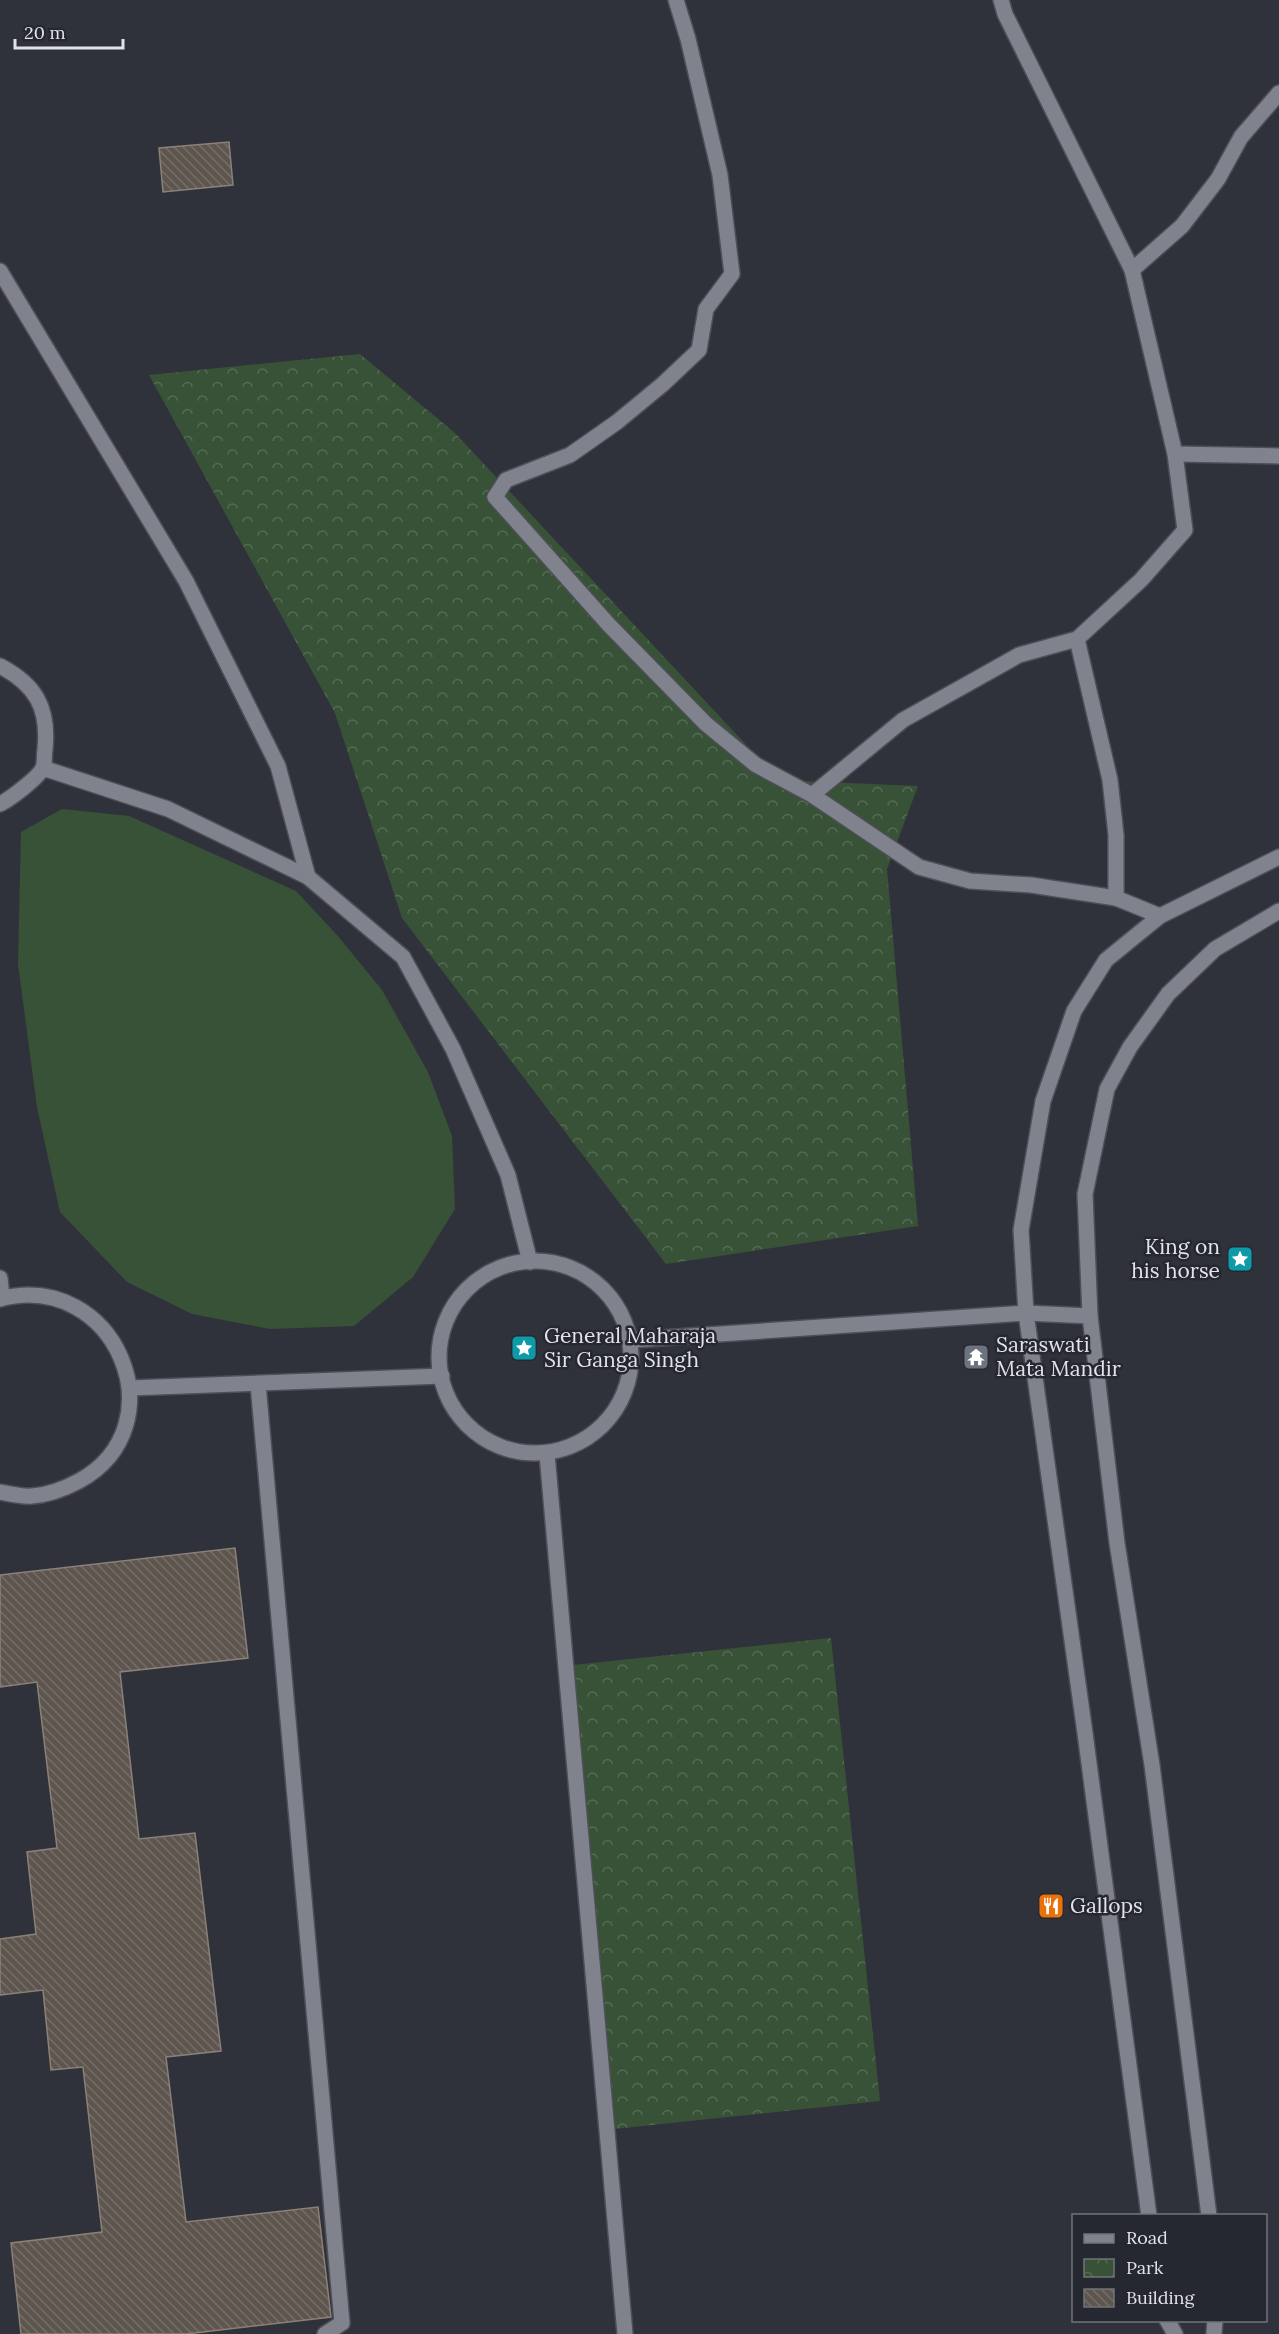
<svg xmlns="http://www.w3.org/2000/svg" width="1279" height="2334" font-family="Lora,serif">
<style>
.grass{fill:#385237}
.park{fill:url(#park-crowns)}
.building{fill:url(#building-back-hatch);stroke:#8a8179;stroke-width:1.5}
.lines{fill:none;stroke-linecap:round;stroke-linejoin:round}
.service-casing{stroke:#4d4e56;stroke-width:18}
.minor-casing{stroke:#4d4e56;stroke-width:18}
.tertiary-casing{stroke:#4d4e56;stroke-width:18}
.service{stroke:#80838d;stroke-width:15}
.minor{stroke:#80838d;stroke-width:15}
.tertiary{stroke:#80838d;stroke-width:15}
.labels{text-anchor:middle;stroke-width:5;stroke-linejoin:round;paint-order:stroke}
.poi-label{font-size:21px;fill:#e2e3e9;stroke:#262831;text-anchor:start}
</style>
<defs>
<pattern id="park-crowns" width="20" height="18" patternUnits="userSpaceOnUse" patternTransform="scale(1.5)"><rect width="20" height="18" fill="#385237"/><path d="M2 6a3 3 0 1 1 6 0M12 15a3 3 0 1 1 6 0" fill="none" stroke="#546b54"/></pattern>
<pattern id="building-back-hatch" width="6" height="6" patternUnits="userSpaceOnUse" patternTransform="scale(1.5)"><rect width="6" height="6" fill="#5e564e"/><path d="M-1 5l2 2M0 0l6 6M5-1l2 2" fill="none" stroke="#756e68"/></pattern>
</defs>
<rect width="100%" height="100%" fill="#30323b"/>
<polygon class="grass" points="62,809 129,816 296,891 337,935 382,990 428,1072 452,1136 455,1209 413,1277 354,1326 270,1329 192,1314 127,1282 60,1212 37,1107 18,964 21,832"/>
<g class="park">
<polygon points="360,354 455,433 779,780 918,786 887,869 918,1226 666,1264 402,918 335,713 149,375"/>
<polygon points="831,1638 880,2101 614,2129 564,1666"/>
</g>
<g class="building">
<polygon points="229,142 233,185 163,192 159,148"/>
<polygon points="235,1548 248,1658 120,1672 139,1839 195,1833 221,2051 166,2057 186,2222 318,2207 331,2317 186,2334 21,2334 11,2243 102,2232 83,2067 51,2070 43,1990 0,1995 0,1939 36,1934 27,1852 57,1848 37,1682 0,1687 0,1575"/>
</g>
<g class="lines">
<defs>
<g id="service">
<polyline points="0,271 186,581 278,766 308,877"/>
<polyline points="495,497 609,625 706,724 756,765 812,795 919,867 970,881 1031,885 1116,898"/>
<polyline points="0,1278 2,1298"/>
<path d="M0 1299C115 1269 181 1425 79 1481 64 1489 48 1495 32 1496 22 1497 10 1494 0 1492"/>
<polyline points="258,1384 342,2323 325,2334"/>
<polyline points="130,1388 442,1376"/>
</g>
<g id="minor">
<polyline points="1132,270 1182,226 1218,179 1241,137 1279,93"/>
<polyline points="1175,454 1279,456"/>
<polyline points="495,497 506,480 570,455 617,422 663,384 699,350 706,309 732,274 720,175 688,39 676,0"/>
<polyline points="1077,639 1110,780 1116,835 1116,898 1160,916"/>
<path d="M0 666C36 685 49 708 45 749 44 755 45 763 43 768 38 778 10 799 0 804"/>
<polyline points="43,768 168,809 308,877 403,957 453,1049 508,1175 530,1262"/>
<polyline points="812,795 903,720 1019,655 1077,639 1141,580 1185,530 1175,454 1132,270 1005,14 1001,0"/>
<circle cx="535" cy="1357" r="96"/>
<polyline points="632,1340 1026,1313 1090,1316"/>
<polyline points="547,1454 625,2334"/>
</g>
<g id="tertiary">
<polyline points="1149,2216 1085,1733 1026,1313 1021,1230 1043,1101 1074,1011 1106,960 1160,916 1279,857"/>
<polyline points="1209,2216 1152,1765 1117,1543 1090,1316 1085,1194 1107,1089 1130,1047 1168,994 1215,949 1279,911"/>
<polyline points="1167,2320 1175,2334"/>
<polyline points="1214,2334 1215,2320"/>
</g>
</defs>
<use href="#service" class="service-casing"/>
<use href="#minor" class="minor-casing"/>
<use href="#tertiary" class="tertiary-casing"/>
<use href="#service" class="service"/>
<use href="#minor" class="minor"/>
<use href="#tertiary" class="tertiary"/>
</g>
<defs>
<symbol id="sight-square" viewBox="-11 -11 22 22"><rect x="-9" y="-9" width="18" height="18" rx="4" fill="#0f9aa8" stroke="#262831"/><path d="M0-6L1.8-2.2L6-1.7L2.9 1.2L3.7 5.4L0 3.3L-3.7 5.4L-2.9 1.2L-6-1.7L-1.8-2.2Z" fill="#fff"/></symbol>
<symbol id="temple-square" viewBox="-11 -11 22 22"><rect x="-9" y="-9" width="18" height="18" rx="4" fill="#6b7280" stroke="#262831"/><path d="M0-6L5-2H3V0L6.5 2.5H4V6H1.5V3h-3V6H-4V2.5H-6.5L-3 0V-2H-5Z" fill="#fff"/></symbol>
<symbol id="restaurant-square" viewBox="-11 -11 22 22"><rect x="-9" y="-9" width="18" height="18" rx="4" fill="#e8710a" stroke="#262831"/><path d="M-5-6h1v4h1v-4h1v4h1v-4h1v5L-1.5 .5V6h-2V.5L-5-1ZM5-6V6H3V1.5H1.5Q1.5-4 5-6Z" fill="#fff"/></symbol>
</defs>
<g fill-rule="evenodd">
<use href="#sight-square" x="1225" y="1244" width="30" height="30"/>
<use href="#sight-square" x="509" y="1333" width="30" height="30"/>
<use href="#temple-square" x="961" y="1342" width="30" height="30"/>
<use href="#restaurant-square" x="1036" y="1891" width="30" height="30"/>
</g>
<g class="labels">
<g class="poi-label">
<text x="1220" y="1254" text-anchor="end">King on<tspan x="1220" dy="24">his horse</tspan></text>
<text x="544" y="1343">General Maharaja<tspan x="544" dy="24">Sir Ganga Singh</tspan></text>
<text x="996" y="1352">Saraswati<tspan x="996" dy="24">Mata Mandir</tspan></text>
<text x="1070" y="1913">Gallops</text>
</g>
</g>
<rect x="1072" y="2214" width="195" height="108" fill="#262831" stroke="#71737b" stroke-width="1.5"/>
<rect x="1084" y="2234" width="30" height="9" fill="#80838d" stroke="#71737b" stroke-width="1.5"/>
<text x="1126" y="2244" font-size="18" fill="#e2e3e9">Road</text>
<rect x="1084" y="2259" width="30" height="18" fill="url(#park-crowns)" stroke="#71737b" stroke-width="1.5"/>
<text x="1126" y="2274" font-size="18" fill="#e2e3e9">Park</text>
<rect x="1084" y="2289" width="30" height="18" fill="url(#building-back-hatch)" stroke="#71737b" stroke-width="1.5"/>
<text x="1126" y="2304" font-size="18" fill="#e2e3e9">Building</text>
<path d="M15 39v9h108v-9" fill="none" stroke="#e2e3e9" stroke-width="3"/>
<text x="24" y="39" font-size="18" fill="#e2e3e9" stroke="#262831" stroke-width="4.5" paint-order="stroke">20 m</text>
</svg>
